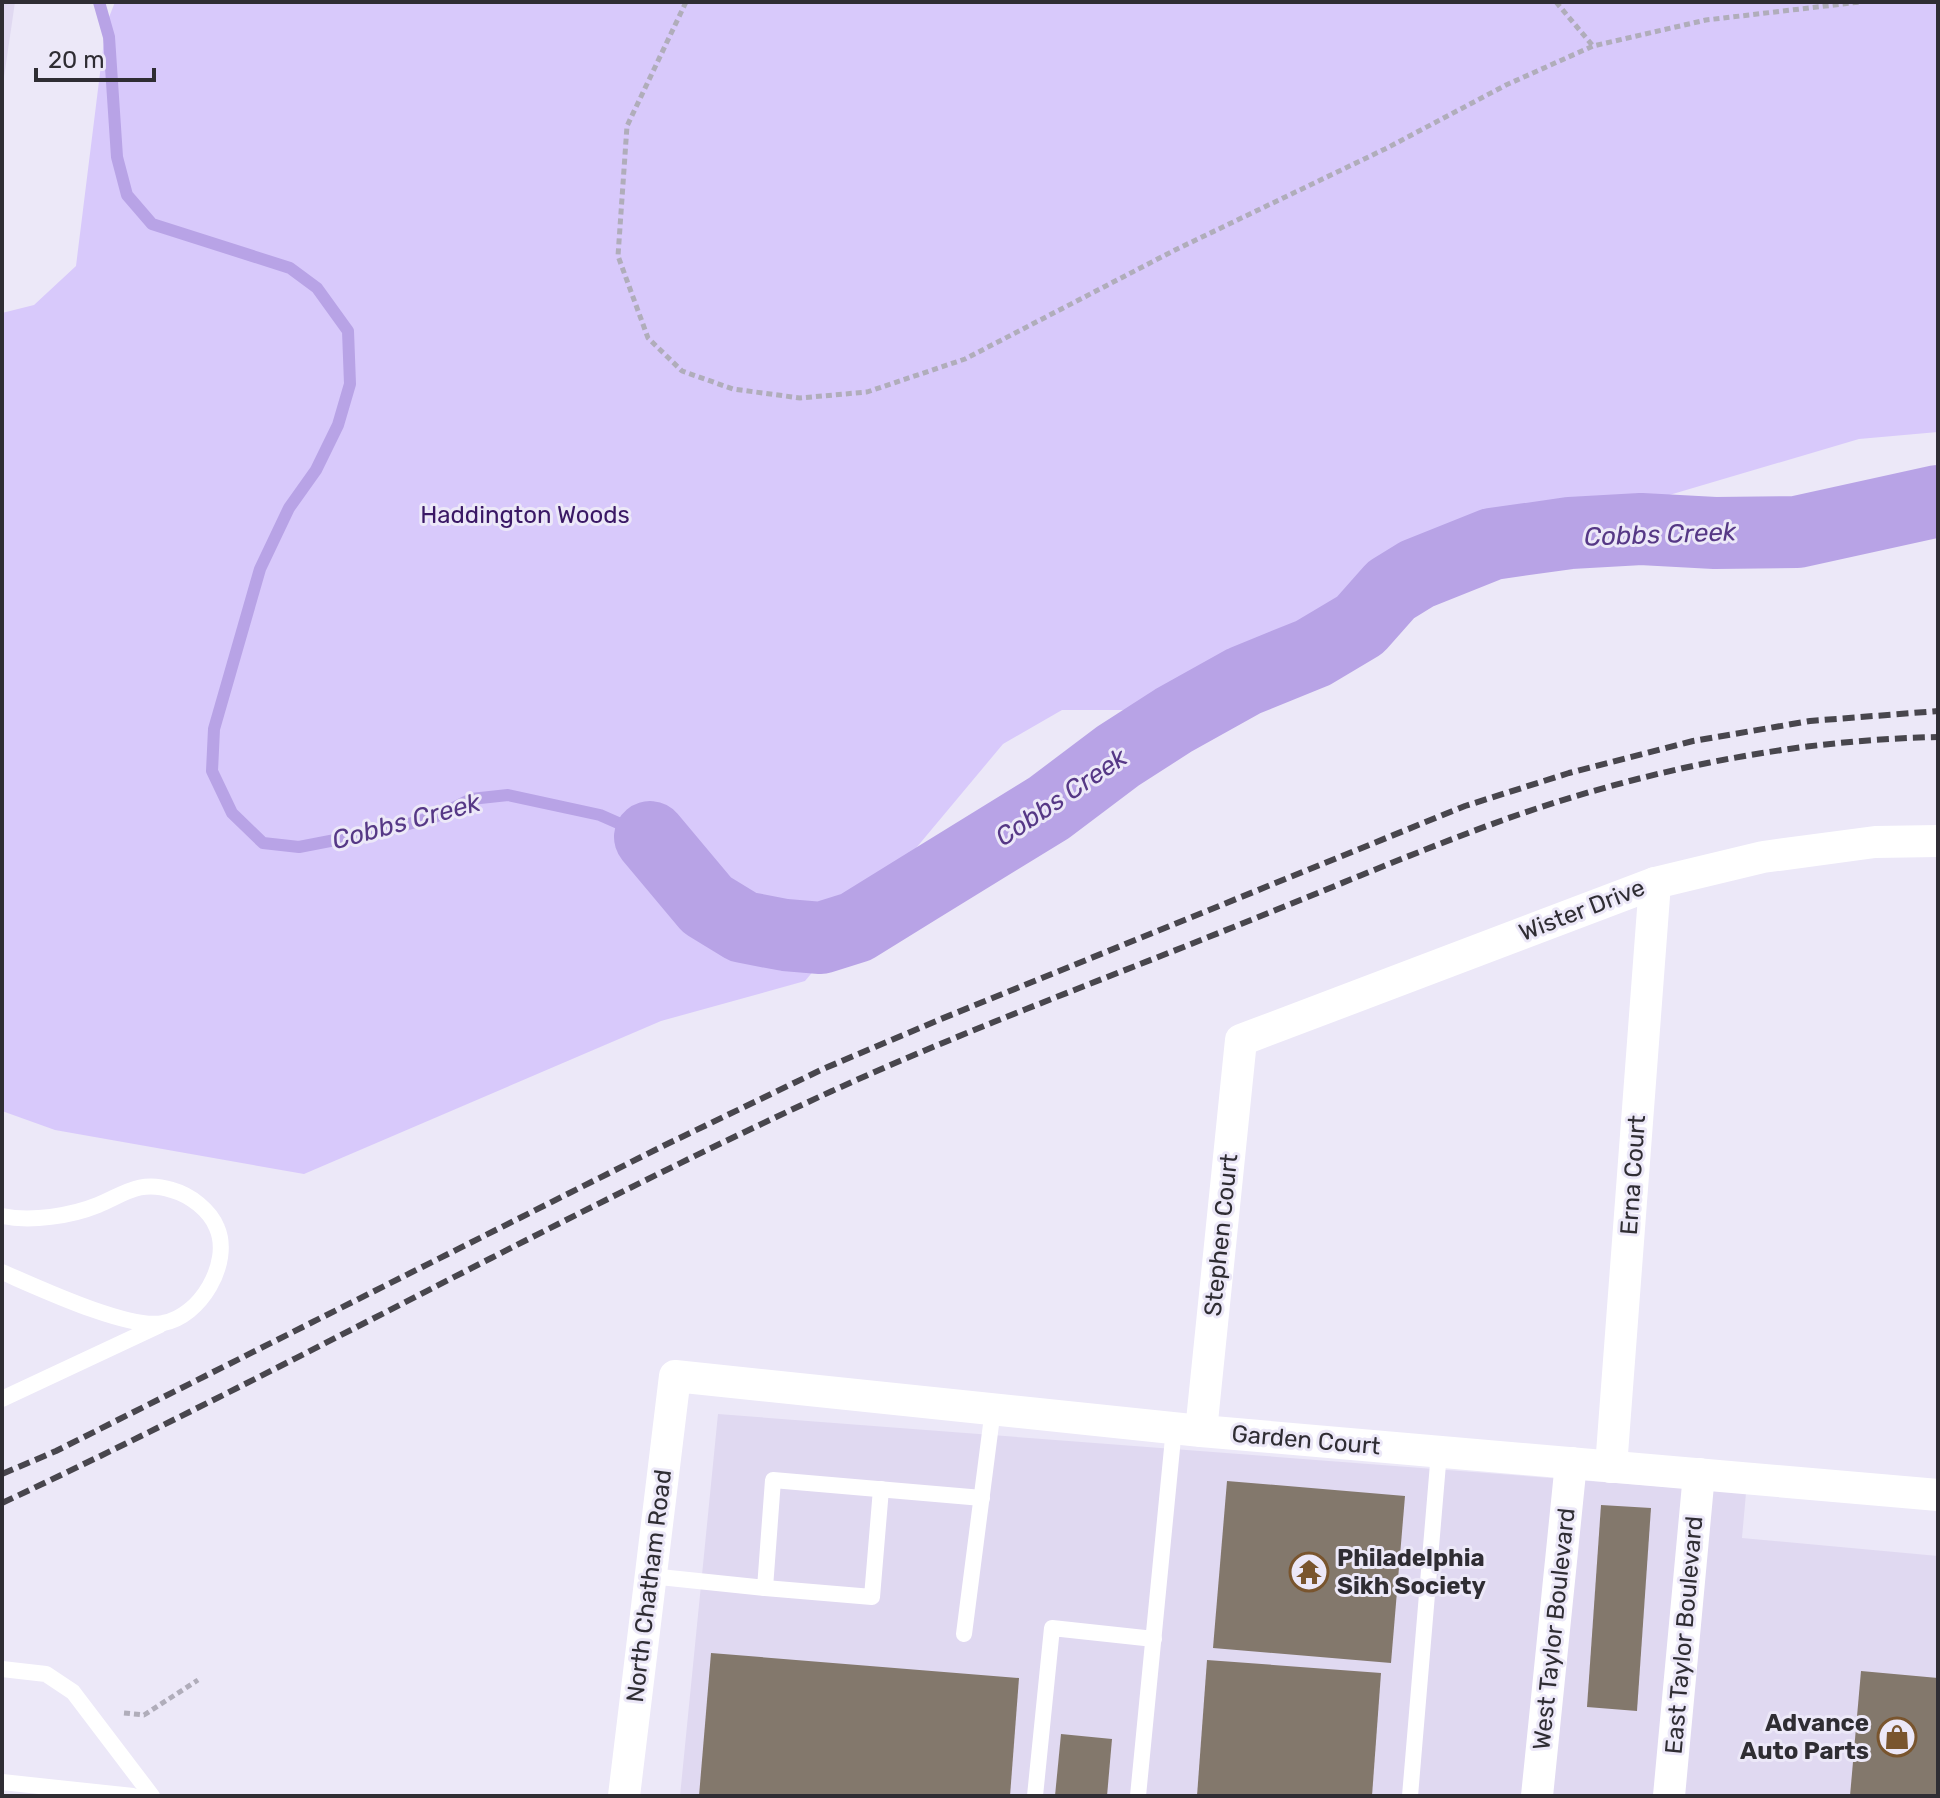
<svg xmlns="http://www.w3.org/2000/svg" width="1940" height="1798" font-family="Rubik,sans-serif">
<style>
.built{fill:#e0d9f1}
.green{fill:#d8c9fb}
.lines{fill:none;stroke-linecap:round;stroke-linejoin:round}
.stream{stroke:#b8a3e6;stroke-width:12}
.river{stroke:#b8a3e6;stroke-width:72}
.building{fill:#83786c}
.path{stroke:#b0adba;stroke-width:5;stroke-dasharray:6 4;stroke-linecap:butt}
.service{stroke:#fff;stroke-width:16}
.minor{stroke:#fff;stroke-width:32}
.rail{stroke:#48464d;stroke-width:6;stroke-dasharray:12 6;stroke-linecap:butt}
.labels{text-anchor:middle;stroke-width:6;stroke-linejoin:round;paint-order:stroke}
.park-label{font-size:24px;fill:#3a1865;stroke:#ece8f8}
.street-label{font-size:24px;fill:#2f2d33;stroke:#ece8f8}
.poi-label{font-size:24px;font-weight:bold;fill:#2f2d33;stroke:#ece8f8;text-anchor:start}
.water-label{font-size:26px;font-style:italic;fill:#563886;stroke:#ece8f8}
</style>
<rect width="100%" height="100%" fill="#ece8f8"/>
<g class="built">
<polygon points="2,2 15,2 2,91"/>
<polygon points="718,1414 1746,1493 1742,1538 1938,1556 1938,1796 680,1796"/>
</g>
<polygon class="green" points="115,2 1938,2 1938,432 1859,439 1649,501 1304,638 1151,710 1062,710 1003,744 805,981 661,1021 304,1174 55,1130 2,1111 2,313 34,305 76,266 106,25"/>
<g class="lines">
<polyline class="stream" points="99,2 109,37 117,157 127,195 152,224 290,268 317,288 348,331 350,384 338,425 316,470 289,508 260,569 214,729 212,771 232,813 263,843 299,847 387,830 437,816 471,799 508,795 600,815 650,837"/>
<polyline class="river" points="650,837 707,905 743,927 785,935 821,938 856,927 919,888 1049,808 1118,756 1174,720 1244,681 1313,653 1360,625 1391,590 1417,574 1492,544 1570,533 1641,529 1715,533 1797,532 1938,501"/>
</g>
<g class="building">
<polygon points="1227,1481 1405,1496 1391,1663 1213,1648"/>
<polygon points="1601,1505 1651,1508 1637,1711 1587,1707"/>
<polygon points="711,1653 1019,1678 1010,1796 699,1796"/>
<polygon points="1207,1660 1381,1673 1372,1796 1197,1796"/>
<polygon points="1861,1671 1938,1678 1938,1796 1850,1796"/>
<polygon points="1061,1734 1112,1739 1107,1796 1055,1796"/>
</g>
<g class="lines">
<g class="path">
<polyline points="686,2 627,126 618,256 648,338 682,371 733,389 800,398 867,392 965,359 1175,250 1385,149 1506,85 1593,46 1706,20 1860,2"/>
<polyline points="1556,2 1593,46"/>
<polyline points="124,1713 144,1715 198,1680"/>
</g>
<g class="service">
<path d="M2 1216C31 1222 71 1216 98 1205 126 1193 140 1180 172 1190 190 1195 210 1210 217 1228 232 1263 200 1317 163 1323 128 1330 37 1287 2 1272"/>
<polyline points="2,1399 160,1325"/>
<polyline points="650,1576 765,1588 773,1480 982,1498"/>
<polyline points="765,1588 872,1597 881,1489"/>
<polyline points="964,1634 993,1409"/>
<polyline points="2,1669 46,1674 73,1692 152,1796"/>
<polyline points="2,1782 133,1796"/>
<polyline points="1035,1796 1052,1628 1154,1639"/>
<polyline points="1138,1796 1174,1428"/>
<polyline points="1410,1796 1439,1452"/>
</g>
<g class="minor">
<polyline points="1201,1431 1241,1040 1655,883 1763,857 1875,842 1938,841"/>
<polyline points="1611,1467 1655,883"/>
<polyline points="624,1796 675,1376 1201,1431 1938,1495"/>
<polyline points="1537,1796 1571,1463"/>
<polyline points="1669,1796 1699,1474"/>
</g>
<g class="rail">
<polyline points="2,1474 56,1451 663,1146 823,1069 941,1019 1465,806 1569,773 1693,741 1810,721 1938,711"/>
<path d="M2 1503C282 1372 551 1220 832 1091 966 1030 1105 979 1241 924 1329 889 1417 851 1506 819 1645 770 1790 740 1938 737"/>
</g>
</g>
<defs>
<symbol id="temple-ring" viewBox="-11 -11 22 22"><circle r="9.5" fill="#ece8f8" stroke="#79552e" stroke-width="1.5"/><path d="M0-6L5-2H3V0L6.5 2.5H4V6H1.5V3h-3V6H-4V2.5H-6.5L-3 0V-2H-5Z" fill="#79552e"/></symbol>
<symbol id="shop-ring" viewBox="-11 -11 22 22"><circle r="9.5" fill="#ece8f8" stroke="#79552e" stroke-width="1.5"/><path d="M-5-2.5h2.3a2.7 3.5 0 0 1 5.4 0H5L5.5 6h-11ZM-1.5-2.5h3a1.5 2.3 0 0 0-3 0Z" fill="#79552e"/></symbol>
</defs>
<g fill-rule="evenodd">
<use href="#temple-ring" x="1287" y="1550" width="44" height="44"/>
<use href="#shop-ring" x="1875" y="1715" width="44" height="44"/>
</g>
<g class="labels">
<g class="park-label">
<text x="525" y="523">Haddington Woods</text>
</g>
<g class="street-label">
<text transform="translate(1582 910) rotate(-21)" y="8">Wister Drive</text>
<text transform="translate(1633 1175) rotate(-86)" y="8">Erna Court</text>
<text transform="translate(1221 1235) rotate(-84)" y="8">Stephen Court</text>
<text transform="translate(1306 1440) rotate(5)" y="8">Garden Court</text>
<text transform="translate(649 1586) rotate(-83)" y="8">North Chatham Road</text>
<text transform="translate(1554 1629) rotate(-84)" y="8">West Taylor Boulevard</text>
<text transform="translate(1684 1635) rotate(-85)" y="8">East Taylor Boulevard</text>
</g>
<g class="poi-label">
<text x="1337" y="1566">Philadelphia<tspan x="1337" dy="28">Sikh Society</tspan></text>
<text x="1869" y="1731" text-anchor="end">Advance<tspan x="1869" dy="28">Auto Parts</tspan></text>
</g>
<g class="water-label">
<text transform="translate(1660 534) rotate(-2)" y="9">Cobbs Creek</text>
<text transform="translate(1061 797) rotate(-34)" y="9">Cobbs Creek</text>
<text transform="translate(406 821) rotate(-15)" y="9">Cobbs Creek</text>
</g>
</g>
<rect width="1940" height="1798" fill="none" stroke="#2f2d33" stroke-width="8"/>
<path d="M36 68v12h118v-12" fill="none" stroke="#2f2d33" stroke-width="4"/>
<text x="48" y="68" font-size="24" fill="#2f2d33" stroke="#ece8f8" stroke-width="6" paint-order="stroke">20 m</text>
</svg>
